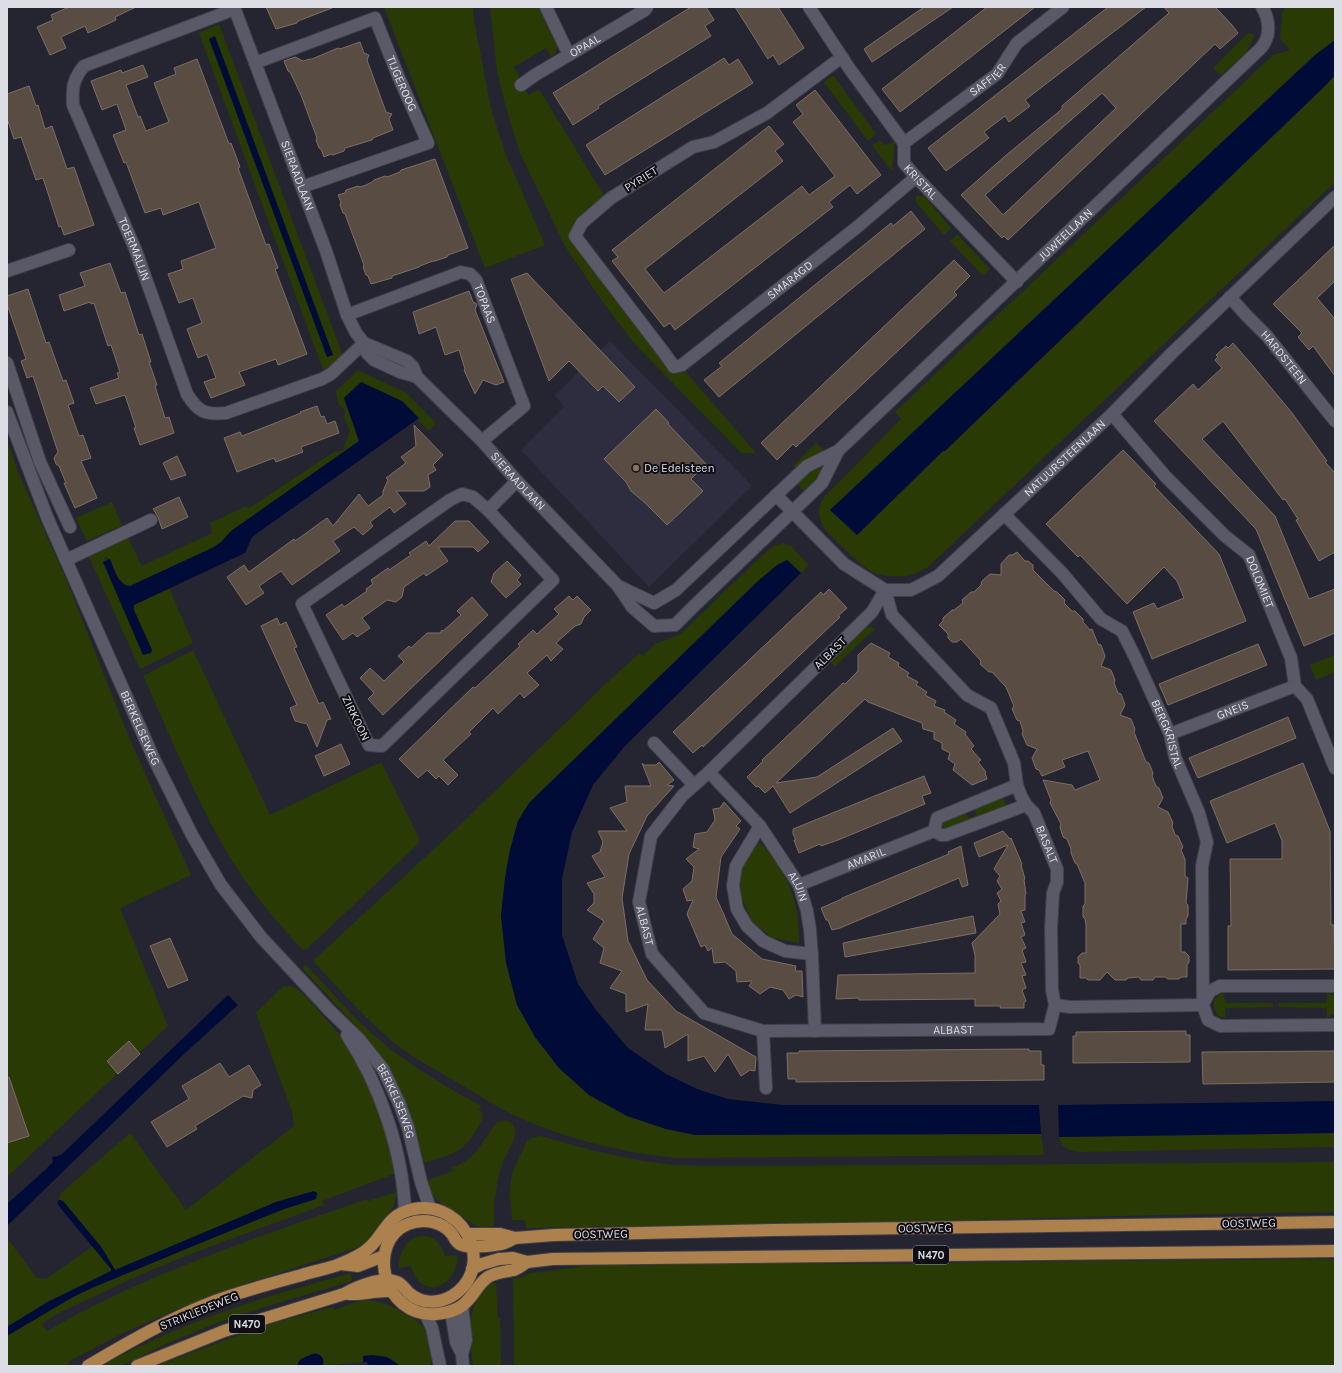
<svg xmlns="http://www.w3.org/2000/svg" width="1342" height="1373" font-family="Karla,sans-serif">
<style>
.built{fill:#2e2d3f}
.green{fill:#293a05;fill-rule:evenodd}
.water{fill:#000b37}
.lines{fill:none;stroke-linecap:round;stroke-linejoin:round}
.canal{stroke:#000b37;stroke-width:17}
.building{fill:#594c42;stroke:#7c6e64;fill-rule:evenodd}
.minor-casing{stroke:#40404a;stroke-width:14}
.major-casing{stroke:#40404a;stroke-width:14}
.minor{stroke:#5a5968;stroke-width:12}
.major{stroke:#ac814e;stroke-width:12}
.education-dot{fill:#8d6e63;stroke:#0f0e14;stroke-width:1.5}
.labels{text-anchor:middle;stroke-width:4;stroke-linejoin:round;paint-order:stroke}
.shield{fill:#0f0e14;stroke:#9f9fa6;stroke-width:1}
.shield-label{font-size:11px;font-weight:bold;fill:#dddde5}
.street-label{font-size:12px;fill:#dddde5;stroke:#0f0e14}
.poi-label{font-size:12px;fill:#dddde5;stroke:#0f0e14;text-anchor:start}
</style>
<rect width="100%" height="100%" fill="#252532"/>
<polygon class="built" points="610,341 752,486 649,587 521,450 564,407 555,395"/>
<g class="green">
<polygon points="384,7 473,7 474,20 491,109 506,155 545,245 485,268"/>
<polygon points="490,7 538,7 557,46 556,52 551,57 546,48 514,67 519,75 519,82 529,95 539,89 606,199 577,218 570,233 572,242 674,372 684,370 756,453 741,453 633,342 602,301 565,246 520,153 505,104 497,71"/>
<path d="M1285 7H1335V182L928 567C921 570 914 574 908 576 900 577 881 576 874 573 866 570 826 533 823 526 818 515 817 507 824 497L901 419 895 412 1273 55 1290 50 1280 39 1282 13ZM1305 64 1326 85 945 450 943 451 857 535 830 510Z"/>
<polygon points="219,24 343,356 324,372 199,33"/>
<polygon points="1248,33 1255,35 1246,53 1221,75 1213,68"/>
<polygon points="833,75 876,134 868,141 824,82"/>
<polygon points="880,140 884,145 895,142 892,171 872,145"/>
<polygon points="916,196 924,196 951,228 944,235 916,202"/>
<polygon points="957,234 990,269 983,276 950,241"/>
<path d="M358 370 406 393 436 423 429 431 419 421V418L344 398 359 441 231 531 221 542 214 547 130 586C118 585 115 570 110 559H108L107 557 104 558 106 561 103 562 134 610V605L169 588 193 643 140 669 89 557 128 538 142 566 212 533 210 523 244 507 249 508 334 452 343 450 350 431 344 418 345 411 338 403 336 391Z"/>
<polygon points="7,440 18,472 67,581 127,733 191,875 120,908 168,1026 7,1177"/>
<polygon points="816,443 826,452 797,469 793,466"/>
<polygon points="819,468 821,470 821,475 804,491 797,484 814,469"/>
<polygon points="112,502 122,525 87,541 76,518"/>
<path d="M783 543 791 546 809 565 801 573 787 560 758 581 529 803 518 821 510 850 505 878 501 916 535 1037 559 1068 589 1095 627 1116 666 1129 695 1135 1041 1134 1044 1155 677 1158C626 1153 574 1141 527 1121 503 1111 480 1096 458 1083 438 1071 417 1060 398 1046 368 1022 341 991 314 962L315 959 462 823 613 677 640 653 643 656 655 644 679 635 768 550 776 545Z"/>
<polygon points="866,626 875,629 835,666 828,660"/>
<path d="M193 650 270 815 381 762 419 838V843L307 949 303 950C277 922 251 892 231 859 196 801 171 737 143 676Z"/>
<polygon points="1335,655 1335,672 1316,680 1310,665"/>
<polygon points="1003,798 1007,805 942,831 938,830 939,824 966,813 968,818 977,815 974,809"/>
<path d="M759 842C788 871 800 903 799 943L772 938 751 920 740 893 742 866Z"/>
<path d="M306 965C333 993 358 1024 388 1047 417 1070 449 1088 481 1106L479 1110 483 1113C483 1120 479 1125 476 1131 461 1155 448 1155 424 1163L416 1136 374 1049 357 1027 303 969V967Z"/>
<path d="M289 986 295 987 308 999 340 1035 355 1057 383 1117 393 1159 394 1174 322 1201 324 1205C249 1233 173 1257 102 1293 82 1302 60 1311 42 1324L47 1331C147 1273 258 1237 367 1199L368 1201 397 1192C396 1197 395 1202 393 1207 388 1216 369 1240 361 1246L243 1285 180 1308 121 1334 68 1362 70 1366H7V1336L73 1297 94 1287 254 1221 284 1209 316 1199 317 1195 316 1192 307 1193 276 1202 115 1270 102 1248 63 1201 59 1200 60 1194 130 1133 186 1210 294 1126 292 1112 256 1013 279 990 283 987Z"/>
<path d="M1224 993 1225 1003H1272L1273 1007 1225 1008V1018L1218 1016C1211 1005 1212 998 1224 993Z"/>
<polygon points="1327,993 1335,996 1335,1013 1327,1018 1327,1008 1279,1007 1279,1003 1327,1003"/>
<path d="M506 1120C512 1123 516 1127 515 1135 513 1143 508 1151 505 1158 499 1170 497 1182 496 1195L494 1197V1226L484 1228 476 1226 442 1204 437 1200 432 1194 428 1180 453 1171 452 1168C477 1159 482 1141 497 1122Z"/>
<path d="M1335 1133V1147L1082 1152C1070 1150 1062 1150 1059 1137Z"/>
<path d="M537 1135 591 1150 642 1161 674 1165 709 1166C918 1165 1126 1164 1335 1162V1212L1157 1215 901 1222 526 1228 525 1220H512L511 1202 509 1197 511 1180 513 1171 527 1141 531 1138H536Z"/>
<path d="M420 1236C434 1235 441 1243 445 1256L457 1255C460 1284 422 1305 411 1266L399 1268C398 1254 406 1239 420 1236Z"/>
<polygon points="7,1238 37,1278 46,1279 93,1246 111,1269 111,1271 48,1301 7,1327"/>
<polygon points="1335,1259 1335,1366 514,1366 513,1279 526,1276 526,1274 585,1266 610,1265 761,1263 913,1264 985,1262"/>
<path d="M351 1273 352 1281 261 1308 212 1325 168 1343 121 1366H100C130 1351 160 1336 191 1324 243 1303 297 1288 351 1273Z"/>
<path d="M490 1283H496L498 1318H500L501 1366H473C470 1337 464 1304 490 1283Z"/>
<path d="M367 1300C381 1301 390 1305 402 1312 407 1315 412 1317 416 1320 430 1330 432 1350 431 1366H400L391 1358 363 1359V1362L320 1366H156L252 1330 288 1319 333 1307 334 1310 356 1302Z"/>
</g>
<g class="water">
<polygon points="215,36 333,355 327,357 209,39"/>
<polygon points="1335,40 1335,75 1326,85 945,451 943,451 857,535 830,510 1315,55"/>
<path d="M361 382 402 401 419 418 252 537 245 553 134 605V610L152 650 151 653 143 655 103 562 110 559C114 569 118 585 130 586L214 547 221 542 231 531 359 441 344 398Z"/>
<polygon points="787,560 801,573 624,747 593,785 572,832 562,879 562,935 578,984 596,1010 628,1048 666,1074 697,1089 728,1099 783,1105 1039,1105 1041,1134 695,1135 666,1129 627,1116 589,1095 559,1068 535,1037 517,1005 506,963 501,916 505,878 510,850 518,821 529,803 758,581 777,565"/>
<polygon points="228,995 238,1005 184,1054 7,1226 7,1204 45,1170 53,1162 52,1157 58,1156 62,1154"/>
<polygon points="1335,1101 1335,1133 1059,1137 1058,1105"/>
<polygon points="314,1191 317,1193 316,1199 284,1209 254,1221 94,1287 73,1297 7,1336 7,1327 48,1302 111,1271 111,1269 62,1210 57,1203 59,1200 63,1201 102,1248 115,1270 276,1202"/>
<polygon points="372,1355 387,1357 400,1366 369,1366 367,1362 363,1362 363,1356"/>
</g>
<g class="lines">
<polyline class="canal" points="306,1366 315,1362"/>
</g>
<g class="building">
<polygon points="69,7 136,7 115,17 116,20 88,33 85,26 61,37 66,48 50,55 37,27 53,20 51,15"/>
<polygon points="266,7 332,7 332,8 298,21 297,23 276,29"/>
<polygon points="691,7 706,7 714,20 705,26 711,36 598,106 599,108 573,125 553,93"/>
<polygon points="735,7 778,7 804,48 779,65 773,55 768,59"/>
<polygon points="924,7 953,7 872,62 864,49"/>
<polygon points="987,7 1035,7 900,112 882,89"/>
<polygon points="1108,7 1146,7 1025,100 1030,106 1009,122 1005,116 984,132 989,138 946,171 928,148"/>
<path d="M1164 7H1215L1232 25 1238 33 1220 49 1215 44 1008 240 1004 236 1002 238 961 195 1004 157 1062 109V106L1169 13ZM1102 93 1116 108 1003 215 985 195Z"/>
<polygon points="360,42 364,53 369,55 367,60 386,112 392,114 389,119 393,130 373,138 372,140 352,146 345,148 344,151 333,155 331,154 324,157 321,149 319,148 316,140 317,138 301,95 290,72 288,71 284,61 295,57 303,61 310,59 312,59 338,48 340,49"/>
<polygon points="724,58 729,65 738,59 753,83 605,175 586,145"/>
<polygon points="197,59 229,144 231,143 240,167 238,168 266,245 269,244 278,268 275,269 307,354 278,365 276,359 239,372 245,385 211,398 204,382 216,378 207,354 198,358 187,329 202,323 193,298 179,303 168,274 183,269 181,261 216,248 209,230 199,202 163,215 161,208 145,213 126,162 124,163 113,135 126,130 117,104 102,110 91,81 121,70 122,73 143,65 148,77 126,85 138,117 140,116 146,131 169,122 154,83 176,74 174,68"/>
<polygon points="29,86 36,106 38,105 45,129 52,126 67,169 74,167 94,225 64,235 61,226 59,227 43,178 36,180 21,137 14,139 7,118 7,94"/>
<polygon points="815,90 881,175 857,194 850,185 829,202 833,207 675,330 670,323 664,327 612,261 618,257 612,250 769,126 784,144 775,151 783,161 645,269 664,293 802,186 809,195 835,176 793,122 803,114 796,105"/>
<polygon points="435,159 468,248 448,255 447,257 435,261 433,261 420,266 419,267 392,276 392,278 371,284 368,276 366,275 363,267 364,265 345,214 343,213 340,205 341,202 338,195 345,193 346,190 358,186 360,187 366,185 372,182 374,180 385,176 387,177 400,172 401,170"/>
<polygon points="911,211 925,229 719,397 704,380 722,366 719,363 891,223 893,226"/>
<polygon points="1335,245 1335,281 1317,298 1335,319 1335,376 1313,346 1309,350 1298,337 1302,333 1273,304"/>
<polygon points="954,260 970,276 954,292 957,295 796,447 793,444 777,460 761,443"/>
<polygon points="110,263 121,293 125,292 139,335 142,334 151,362 149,362 157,385 155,386 165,418 169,417 174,433 140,445 134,428 136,428 125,395 96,404 90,388 119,378 117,373 120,372 111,345 108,346 94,303 91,304 90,302 64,311 59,295 85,286 80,273"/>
<polygon points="527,273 635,387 619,402 603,386 598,391 569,361 549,381 511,279"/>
<polygon points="28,289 46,343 49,342 63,381 66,380 74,403 68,405 79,436 83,435 91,458 81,461 97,498 75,508 64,483 66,483 59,466 56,464 54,458 58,452 33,376 27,378 21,361 26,359 7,304 7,296"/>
<polygon points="469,291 473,302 477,304 475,310 504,382 496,385 483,380 475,394 464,370 465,369 459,350 445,355 436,327 419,334 413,312"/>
<polygon points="1233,343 1253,366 1292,413 1327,461 1325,462 1335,473 1335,552 1319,561 1296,520 1298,519 1285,499 1283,500 1223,421 1202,439 1275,516 1309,599 1335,589 1335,633 1304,646 1256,529 1154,421 1193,384 1198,390 1222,368 1215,360 1218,357 1216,355 1226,346 1228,348"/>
<polygon points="317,406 321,417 324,416 327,424 335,421 339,433 301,447 303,452 276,462 274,458 237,472 224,438 240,432 242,436 301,413 300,412"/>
<polygon points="656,409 669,423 668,424 706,464 691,479 703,491 667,525 644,502 631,491 626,482 604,459"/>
<polygon points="414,425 443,455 433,465 436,470 428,475 430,487 424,491 396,491 406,504 394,513 390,507 370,522 373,526 363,535 354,527 333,541 340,551 292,585 281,571 259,586 264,593 246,605 227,577 244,565 249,572 294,539 295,541 327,518 333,526 359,494 368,506 383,495 383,491 388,480 386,478 406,463 401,457 416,446"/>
<polygon points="1123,450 1156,484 1154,486 1219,554 1246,621 1152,659 1133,612 1154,603 1157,609 1184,598 1177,581 1164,567 1127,604 1080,555 1078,557 1046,524"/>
<polygon points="177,456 186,475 171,480 163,463"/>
<polygon points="179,497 188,517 162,529 158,517 153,509"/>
<polygon points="455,521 469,521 489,542 478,552 473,547 438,547 448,561 426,576 424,573 404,587 402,597 396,602 387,600 362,618 370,628 357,637 353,633 343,640 326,615 342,604 344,607 367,591 366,589 373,584 371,580 388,568 389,570 411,555 409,553 426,541 429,546"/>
<polygon points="1017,552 1025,561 1028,561 1033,565 1033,570 1054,591 1057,592 1065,600 1064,603 1072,611 1075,611 1083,619 1083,622 1090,630 1092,629 1098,644 1101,645 1105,656 1101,666 1111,670 1115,680 1114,683 1118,693 1121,694 1125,705 1120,715 1131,719 1135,729 1134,732 1146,762 1149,763 1153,773 1152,776 1156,786 1159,788 1163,798 1158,807 1168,812 1173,823 1172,826 1175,835 1178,836 1183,847 1181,850 1185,859 1185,876 1188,878 1186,903 1188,905 1188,916 1186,919 1186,924 1181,924 1181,952 1185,952 1189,956 1189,962 1187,965 1187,977 1181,977 1179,979 1168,979 1165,977 1155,977 1153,980 1141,980 1139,977 1128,978 1126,980 1115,980 1107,972 1100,980 1088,980 1086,978 1080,978 1080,965 1078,963 1078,957 1082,953 1086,953 1086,925 1085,919 1083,917 1083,906 1085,904 1085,883 1077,864 1075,863 1071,853 1071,849 1067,839 1063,837 1060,827 1061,824 1050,803 1051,800 1043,780 1072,785 1075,790 1100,780 1088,751 1062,760 1065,767 1042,776 1039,770 1036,769 1032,758 1037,749 1027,745 1022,734 1023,731 1020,721 1017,720 1012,709 1014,706 1006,687 992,672 989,672 980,664 981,661 961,639 957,642 952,642 948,638 948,634 939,625 943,621 943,618 952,610 954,610 963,603 962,600 971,592 974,592 981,585 982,581 990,574 1001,575 1001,564 1009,555 1012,555"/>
<polygon points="507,561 521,575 517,580 521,584 506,598 491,582 494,573"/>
<polygon points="829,589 847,608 838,616 840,617 703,747 702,745 693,753 673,732 821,592 823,595"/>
<polygon points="569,596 573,600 577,596 591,610 584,617 581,624 575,626 556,643 563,649 551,661 547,655 527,673 539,685 524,698 520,693 498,714 493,708 469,732 471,734 443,760 458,775 448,785 439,776 436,779 427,770 418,778 399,759 473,687 475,688 520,646 518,644 533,630 537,634 559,614 554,609"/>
<polygon points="472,597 488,615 383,715 368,699 374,693 360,678 370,668 384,681 404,662 398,656 409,646 411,648 427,633 440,633 442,630 443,631 461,615 457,611"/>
<polygon points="277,618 280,625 286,622 297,647 294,648 319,704 323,702 331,719 327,720 317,747 307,724 295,721 290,708 297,705 261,626"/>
<polygon points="871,643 890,653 888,657 899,663 898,666 909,673 907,676 918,682 916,685 927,692 925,695 936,701 934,706 945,710 944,712 956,720 954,724 966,732 965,734 974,746 971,749 981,760 978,762 986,772 985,773 987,779 972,785 953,770 955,764 948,759 950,753 942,749 942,743 934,739 934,732 923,729 922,723 868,702 865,699 776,783 817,777 893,728 902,741 790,813 773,786 765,793 758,786 756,787 747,777 763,761 762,760 843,683 845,684 858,671 858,655"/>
<polygon points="1258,644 1267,665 1168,705 1159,684"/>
<polygon points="1288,717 1296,738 1198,778 1189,758"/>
<polygon points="341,744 350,764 324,776 315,756"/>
<polygon points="659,762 674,780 667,785 674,786 647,816 629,854 622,898 628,941 647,980 676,1011 756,1057 755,1071 750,1070 741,1076 728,1054 715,1072 704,1056 688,1061 688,1034 665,1048 662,1030 645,1030 648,1004 626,1012 626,994 610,988 622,971 600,963 604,948 593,939 604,921 587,910 594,903 594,894 587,883 605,877 592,856 600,852 603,842 598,831 627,831 610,808 627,802 625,786 651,786 642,763 644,765 656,765"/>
<polygon points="1303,763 1330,831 1331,925 1334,925 1335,969 1228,970 1228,926 1231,926 1230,859 1282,859 1282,841 1275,823 1227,843 1210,801"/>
<polygon points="924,776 931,793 922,796 925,804 838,840 821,846 820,844 799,853 794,840 796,840 793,834 793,829"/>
<polygon points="724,802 741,821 736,826 740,829 721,857 716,897 724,915 732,934 762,959 796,966 795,971 802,971 803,997 796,995 789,999 783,990 770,987 760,994 749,986 752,981 737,982 736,971 730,966 725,962 714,963 712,948 708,951 705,945 701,947 687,914 693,900 687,901 683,889 692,881 694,867 686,859 699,849 693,847 695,834 707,832 715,820 713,809 720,808"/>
<polygon points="1003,831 1010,839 1011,838 1022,864 1021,865 1025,879 1024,880 1026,894 1025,895 1025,910 1021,911 1025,922 1021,923 1025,935 1021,937 1026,948 1022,950 1026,962 1021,963 1026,975 1022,976 1026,988 1022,990 1026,1001 1024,1002 1024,1008 1000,1008 1001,1006 975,1006 975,999 859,1000 859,998 836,999 838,975 975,973 975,955 972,943 1000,914 998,904 1001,901 997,893 1002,889 997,881 1000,876 994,869 1008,845 979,857 974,843"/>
<polygon points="961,846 968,885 962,887 959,878 840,928 832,930 828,920 826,920 821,908 842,899 842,898 949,854 948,852"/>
<polygon points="973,916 976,933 845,957 843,943"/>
<polygon points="170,938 188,980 168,988 150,946"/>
<polygon points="1186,1031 1186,1035 1190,1035 1190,1062 1073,1063 1073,1036 1076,1036 1076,1032"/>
<polygon points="129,1041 140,1054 118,1074 107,1061"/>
<polygon points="1029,1049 1029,1051 1041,1051 1041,1065 1044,1065 1044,1080 796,1082 796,1079 788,1079 787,1053 799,1053 799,1051"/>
<polygon points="1335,1051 1335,1082 1203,1084 1202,1052"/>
<polygon points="220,1063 229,1077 249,1065 261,1085 253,1090 252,1098 243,1096 195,1126 197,1129 167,1147 151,1122 189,1099 182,1086"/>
<polygon points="9,1077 29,1136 7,1143 7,1078"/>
</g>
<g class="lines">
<defs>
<g id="minor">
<path id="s1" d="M234 7 326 251 347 315 356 333 364 343 367 353 374 360 400 372 417 377"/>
<polyline points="546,7 569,55"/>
<path id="s2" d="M809 7 849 68 904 143V163L916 177 1017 282"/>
<path id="s3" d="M235 9 84 66C73 79 72 88 73 105L136 251 187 394C198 412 205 415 226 413L322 379 331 374 364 343"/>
<path id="s4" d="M842 57 767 113 714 142 693 147 611 198 582 223 575 236 665 354 674 367 682 365 856 228 916 177"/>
<path id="s5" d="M255 63 375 18 399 78 428 143 302 187"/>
<path id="s6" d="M521 85 535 75 645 10 647 7"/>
<path id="s7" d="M904 143 997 74 1017 43 1063 7"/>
<polyline points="7,271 69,250"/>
<path id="s8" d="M1230 297 1246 315 1267 336 1335 421"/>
<path id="s9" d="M347 315 461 272 470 274 476 280 524 406 482 441"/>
<path id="s10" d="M364 343 407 361 413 367 417 377 482 441 517 481 618 586 632 607 654 626 675 625 693 607 822 483 838 451"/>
<polyline points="7,363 40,462 70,527"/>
<path id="s11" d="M7 412 47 517 154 759 192 835 221 885 261 937 330 1011 359 1039 383 1069 399 1103 408 1127 421 1182 430 1208"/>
<path id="s12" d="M1112 414 1166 477 1225 536 1249 555 1291 658 1295 686 1307 699 1335 768"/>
<polygon points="462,494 473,497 488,510 553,580 382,746 369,745 302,604 450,500"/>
<path id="s13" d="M776 495 844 564 885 590H911L938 576 1112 414 1172 353 1335 197"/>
<polyline points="488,510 517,481"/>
<path id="s14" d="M1004 514 1062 573 1101 619 1122 631 1135 657 1170 734 1175 757 1199 813 1207 842 1202 866 1203 1005 1208 1020 1220 1026 1335 1025"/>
<polyline points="66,560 151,520"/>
<path id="s15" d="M618 586 654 603 676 590 807 466 838 451 1261 48C1271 36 1270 20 1262 7"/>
<path id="s16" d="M885 590 872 612 709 772 682 796 651 836 639 902 652 954 704 1013 763 1031 1049 1029 1055 1005"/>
<path id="s17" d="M885 590 892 615 967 695 991 708 1014 763 1017 785 1021 796 1026 805 1034 813 1057 869V882L1053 893 1051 928 1052 990 1055 1005 1070 1007 1203 1005"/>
<path id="s18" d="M1170 734 1295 686"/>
<polyline points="654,743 694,785"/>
<path id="s19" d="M709 772 760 826 799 885 807 911 810 930 812 957 815 1031"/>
<polyline points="760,826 736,866 733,886 737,909 747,926 763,941 785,951 812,954"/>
<polyline points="934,831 937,818 1017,785"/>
<path id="s20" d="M799 885 934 831 941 835H946L1026 805"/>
<polyline points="1203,1004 1210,991 1220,986 1335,986"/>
<polyline points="763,1031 766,1088"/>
<path d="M347 1035C380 1085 403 1152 405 1212"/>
<polyline points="451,1311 456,1342 462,1354 463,1366"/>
<polyline points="425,1313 432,1328 440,1366"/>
<polyline points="462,1354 466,1340 462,1306"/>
</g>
<g id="major">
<polyline points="468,1234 500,1234 515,1238 554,1235 773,1230 1335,1222"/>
<path d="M515 1238C511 1240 506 1243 501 1244 493 1246 469 1248 462 1245 457 1244 455 1239 452 1234 442 1221 423 1218 408 1224 365 1242 383 1318 436 1314 447 1313 461 1309 468 1300 475 1293 479 1283 488 1277 496 1272 505 1272 514 1270 519 1268 523 1265 527 1262"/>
<polyline points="341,1264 358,1266 384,1256"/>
<polyline points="472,1269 482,1264 499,1259 513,1258 527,1262 553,1259 1335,1251"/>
<path d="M349 1294C363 1295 376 1290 390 1291"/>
<path d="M88 1366C127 1343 172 1317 215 1301 243 1291 273 1283 302 1275 314 1271 328 1269 340 1264 350 1260 363 1254 370 1247 382 1236 388 1218 404 1212 459 1190 501 1265 452 1296 438 1304 421 1304 409 1293 405 1289 402 1284 397 1282 383 1276 358 1286 344 1294L224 1331 137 1366"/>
</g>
</defs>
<use href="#minor" class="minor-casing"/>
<use href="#major" class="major-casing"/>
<use href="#minor" class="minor"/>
<use href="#major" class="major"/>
</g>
<circle class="education-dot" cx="636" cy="468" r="4"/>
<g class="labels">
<g class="shield">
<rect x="913" y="1246" width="36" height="18" rx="3"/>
<rect x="229" y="1315" width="36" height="18" rx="3"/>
</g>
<g class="shield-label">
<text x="931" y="1259">N470</text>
<text x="247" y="1328">N470</text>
</g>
<g class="street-label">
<text dy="4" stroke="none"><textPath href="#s6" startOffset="75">OPAAL</textPath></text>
<text dy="4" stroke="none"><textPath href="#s7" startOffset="105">SAFFIER</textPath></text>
<text dy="4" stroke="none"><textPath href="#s5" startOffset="199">TIJGEROOG</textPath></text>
<text dy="4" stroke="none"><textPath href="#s1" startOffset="180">SIERAADLAAN</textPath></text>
<text transform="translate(641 179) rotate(-32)" y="4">PYRIET</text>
<text dy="4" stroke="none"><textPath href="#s2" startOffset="211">KRISTAL</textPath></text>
<text dy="4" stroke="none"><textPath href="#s15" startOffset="594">JUWEELLAAN</textPath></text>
<text dy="4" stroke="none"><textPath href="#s3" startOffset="360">TOERMALIJN</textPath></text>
<text dy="4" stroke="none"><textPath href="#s4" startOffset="635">SMARAGD</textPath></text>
<text dy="4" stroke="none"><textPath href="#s9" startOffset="165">TOPAAS</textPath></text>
<text dy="4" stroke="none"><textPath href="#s8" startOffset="81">HARDSTEEN</textPath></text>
<text dy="4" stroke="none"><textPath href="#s13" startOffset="375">NATUURSTEENLAAN</textPath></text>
<text dy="4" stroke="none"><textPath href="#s10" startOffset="211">SIERAADLAAN</textPath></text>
<text dy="4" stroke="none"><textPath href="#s12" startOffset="226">DOLOMIET</textPath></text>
<text transform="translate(830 653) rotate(-45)" y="4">ALBAST</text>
<text dy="4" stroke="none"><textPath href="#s18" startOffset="67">GNEIS</textPath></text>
<text transform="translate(356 718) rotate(64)" y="4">ZIRKOON</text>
<text dy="4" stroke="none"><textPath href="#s11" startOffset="343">BERKELSEWEG</textPath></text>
<text dy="4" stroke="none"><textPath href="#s14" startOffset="280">BERGKRISTAL</textPath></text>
<text dy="4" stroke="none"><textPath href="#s17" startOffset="312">BASALT</textPath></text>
<text dy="4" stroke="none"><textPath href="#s20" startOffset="72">AMARIL</textPath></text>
<text dy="4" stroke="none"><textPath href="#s19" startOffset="146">ALUIN</textPath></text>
<text dy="4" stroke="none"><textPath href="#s16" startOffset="432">ALBAST</textPath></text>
<text dy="4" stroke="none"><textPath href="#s16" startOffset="792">ALBAST</textPath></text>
<text dy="4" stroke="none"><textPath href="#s11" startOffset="800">BERKELSEWEG</textPath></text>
<text transform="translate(1249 1223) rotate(-1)" y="4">OOSTWEG</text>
<text transform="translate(925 1228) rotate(-1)" y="4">OOSTWEG</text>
<text transform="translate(601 1234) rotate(-1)" y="4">OOSTWEG</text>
<text transform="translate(199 1311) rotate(-22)" y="4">STRIKLEDEWEG</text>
</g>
<g class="poi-label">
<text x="644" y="472">De Edelsteen</text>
</g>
</g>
<rect width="1342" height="1373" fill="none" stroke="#dddde5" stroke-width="16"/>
</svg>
